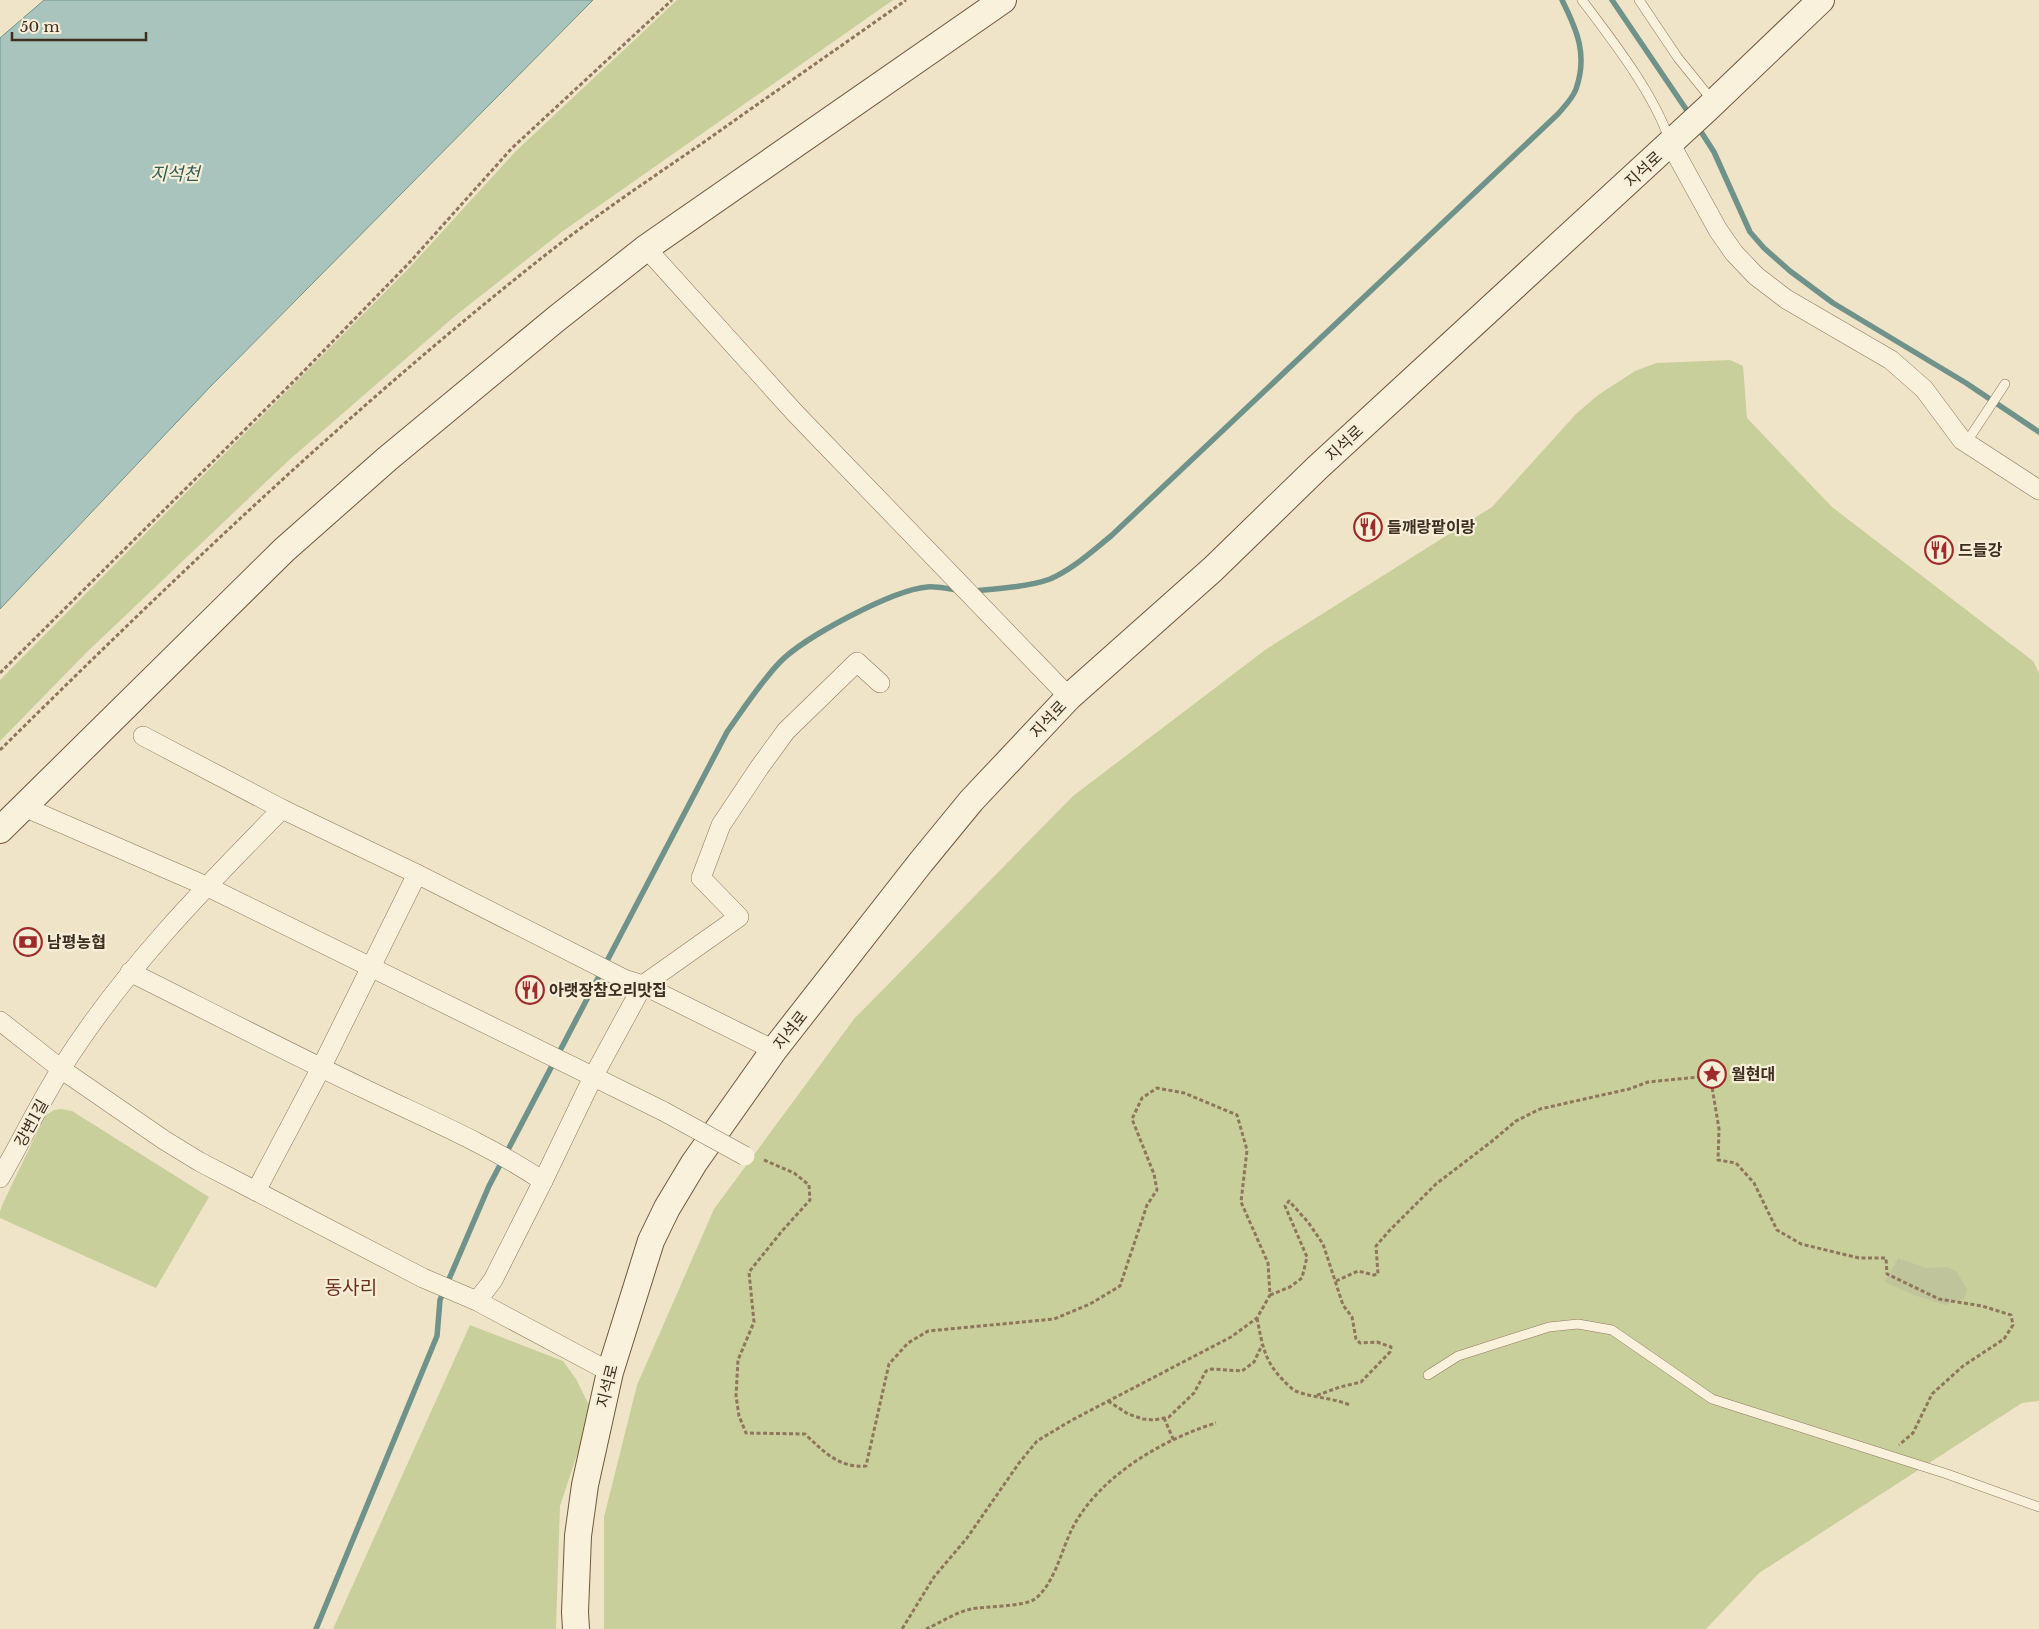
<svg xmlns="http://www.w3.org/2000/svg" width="2039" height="1629" font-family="'Libre Baskerville','Noto Sans KR',serif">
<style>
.green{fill:#c9cf9b}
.cemetery{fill:#bfc49a}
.water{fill:#a9c4bc;stroke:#6f938a}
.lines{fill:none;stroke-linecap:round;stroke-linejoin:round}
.stream{stroke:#6f938a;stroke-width:5.5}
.lane-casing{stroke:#8d765c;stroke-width:10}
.street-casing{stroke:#8d765c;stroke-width:20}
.secondary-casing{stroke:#6f573f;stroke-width:28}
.path{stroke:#8d765c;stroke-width:3;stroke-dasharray:4 2.5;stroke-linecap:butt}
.lane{stroke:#faf1dc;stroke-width:9}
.street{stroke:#faf1dc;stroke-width:19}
.secondary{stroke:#faf1dc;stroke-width:26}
.street-bridge-casing{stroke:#8d765c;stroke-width:20;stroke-linecap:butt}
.street-bridge{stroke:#faf1dc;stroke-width:19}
.labels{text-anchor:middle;stroke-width:4.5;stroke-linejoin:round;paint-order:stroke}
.street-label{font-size:16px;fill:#3d2e20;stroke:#f7eed8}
.poi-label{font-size:16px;font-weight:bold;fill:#3d2e20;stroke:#f7eed8;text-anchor:start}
.water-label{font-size:18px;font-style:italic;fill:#2f5d5a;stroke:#f7eed8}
.quarter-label{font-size:19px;fill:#6b2e1e;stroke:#f7eed8}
</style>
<rect width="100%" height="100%" fill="#f0e4c8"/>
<g class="green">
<polygon points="677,0 893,0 563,231 455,316 288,461 87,652 0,741 0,680 409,268 516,151"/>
<polygon points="1730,360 1743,366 1747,418 1832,507 2033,661 2039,673 2039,1401 2022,1403 1759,1573 1706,1629 604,1629 604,1517 637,1385 714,1209 854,1019 1073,796 1265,650 1492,507 1576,414 1598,395 1635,371 1656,363"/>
<polygon points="61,1109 72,1111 209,1197 156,1288 0,1218 0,1211 3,1203 45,1116 54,1110"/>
<polygon points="470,1325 563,1361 576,1379 589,1405 584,1434 560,1506 556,1629 333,1629"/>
</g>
<polygon class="cemetery" points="1898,1258 1926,1268 1947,1267 1957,1272 1967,1290 1964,1299 1945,1305 1914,1295 1885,1282"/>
<polygon class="water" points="44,0 593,0 210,387 0,609 0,38"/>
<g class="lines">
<g class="stream">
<polyline points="1612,0 1690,115"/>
<polyline points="1698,127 1714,152 1750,232 1764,248 1790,271 1833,303 1966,383 2039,432"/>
<path d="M972 591C994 589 1029 587 1050 579 1073 569 1091 552 1111 536L1558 114C1564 107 1573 98 1576 89 1588 55 1577 30 1562 0"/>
<path d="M316 1629 437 1336 440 1300 489 1186 727 732C744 708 760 683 780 662 804 637 893 590 927 587 937 586 948 589 958 590"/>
</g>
<defs>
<g id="lane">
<path d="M1582 0C1612 40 1653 92 1669 139"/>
<polyline points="1639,0 1678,58 1712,100"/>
<polyline points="1966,443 2005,384"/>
<polyline points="1428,1375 1458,1356 1549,1327 1578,1324 1612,1330 1712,1399 1947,1474 2039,1507"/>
</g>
<g id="street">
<polyline points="1670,143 1718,230 1734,253 1756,276 1786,299 1891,360 1924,389 1962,440 2039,490"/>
<polyline points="646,248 795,413 1069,697"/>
<polyline points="143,736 282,809 417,874 624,979 643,985 774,1050"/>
<polyline points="22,806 206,886 663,1111"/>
<path d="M130 972C208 1011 286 1051 365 1089 425 1118 488 1144 543 1181"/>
<polyline points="0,1021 61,1069 164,1140 200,1162 423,1278 477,1301 610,1372"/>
<path d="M0 1178C21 1142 39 1104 61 1069 122 972 202 890 282 809"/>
<polyline points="256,1191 321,1068 417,874"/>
<polyline points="477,1301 493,1280 543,1181 593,1077 643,985 739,917 701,878 721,825 759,768 786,731 857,662 880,683"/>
</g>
<g id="secondary">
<polyline points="0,830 284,550 387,459 556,319 646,248 1003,0"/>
<polyline points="576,1629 575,1612 578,1536 585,1485 610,1372 651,1241 667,1208 694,1163 774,1050 921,862 971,801 1069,697 1213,569 1317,468 1707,109 1821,0"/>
</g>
</defs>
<use href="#lane" class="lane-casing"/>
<use href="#street" class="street-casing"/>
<use href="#secondary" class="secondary-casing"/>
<g class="path">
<polyline points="0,673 303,372 409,263 512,148 672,0"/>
<path d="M0 750C170 582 342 417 529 268 586 222 647 181 707 140 773 93 840 47 906 0"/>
<path d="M764 1160 794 1173 809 1185 810 1200 782 1231 749 1272 754 1322 738 1360 736 1396 739 1416 746 1433 805 1434C824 1452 839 1468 866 1466L889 1364 908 1343 928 1331 1054 1319 1090 1304 1120 1286 1147 1205 1157 1190 1154 1174 1132 1119 1142 1098 1157 1088 1184 1093 1237 1115 1247 1150 1241 1202 1268 1263 1270 1295 1257 1318 1231 1337 1072 1420 1037 1441 1019 1463 967 1538 934 1577 902 1629"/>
<polyline points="1336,1281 1358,1271 1374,1275 1378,1274 1376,1246 1389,1231 1436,1184 1491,1142 1516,1121 1540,1109 1629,1089 1648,1082 1699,1077 1712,1087 1719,1129 1718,1160 1736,1163 1754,1183 1777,1230 1801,1244 1859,1258 1886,1258 1887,1274 1939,1299 1982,1306 2011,1315 2013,1325 2004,1339 1963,1366 1932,1394 1913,1433 1899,1445"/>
<polyline points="1270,1295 1290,1287 1302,1278 1307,1257 1285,1206 1289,1201 1308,1222 1323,1244 1343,1305 1352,1317 1356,1339 1360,1343 1377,1342 1391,1347 1390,1352 1361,1382 1340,1387 1315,1396"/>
<path d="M1257 1318C1262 1343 1264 1361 1283 1380 1287 1384 1292 1390 1298 1392 1315 1398 1333 1398 1350 1405"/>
<polyline points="1108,1401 1128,1414 1143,1419 1154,1420 1169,1417 1194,1393 1206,1371 1212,1369 1242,1371 1254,1362 1262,1345"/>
<polyline points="1164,1418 1174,1441"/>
<path d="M926 1629C940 1623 956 1612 971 1609 986 1606 1023 1607 1035 1599 1055 1583 1061 1551 1072 1529 1098 1477 1163 1439 1216 1423"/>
</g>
<use href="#lane" class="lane"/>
<use href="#street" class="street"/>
<use href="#secondary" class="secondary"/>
<defs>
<polyline id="street-bridge" points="663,1111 745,1156"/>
</defs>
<use href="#street-bridge" class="street-bridge-casing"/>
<use href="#street-bridge" class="street-bridge"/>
</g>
<defs>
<symbol id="restaurant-ring" viewBox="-11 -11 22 22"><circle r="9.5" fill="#f7eed8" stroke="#9e2a2b" stroke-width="1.5"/><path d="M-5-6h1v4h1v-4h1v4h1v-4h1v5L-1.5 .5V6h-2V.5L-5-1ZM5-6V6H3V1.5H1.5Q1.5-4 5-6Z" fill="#9e2a2b"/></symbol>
<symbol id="bank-ring" viewBox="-11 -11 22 22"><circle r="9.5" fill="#f7eed8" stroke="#9e2a2b" stroke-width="1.5"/><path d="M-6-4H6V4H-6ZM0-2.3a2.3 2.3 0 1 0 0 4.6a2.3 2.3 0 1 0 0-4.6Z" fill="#9e2a2b"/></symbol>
<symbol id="sight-ring" viewBox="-11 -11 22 22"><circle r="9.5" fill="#f7eed8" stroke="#9e2a2b" stroke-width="1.5"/><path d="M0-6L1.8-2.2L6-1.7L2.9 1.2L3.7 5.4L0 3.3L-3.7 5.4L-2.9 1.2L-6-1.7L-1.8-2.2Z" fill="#9e2a2b"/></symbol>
</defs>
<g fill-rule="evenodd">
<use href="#restaurant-ring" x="1352" y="511" width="32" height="32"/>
<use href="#restaurant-ring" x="1923" y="534" width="32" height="32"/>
<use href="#bank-ring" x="12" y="926" width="32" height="32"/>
<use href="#restaurant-ring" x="514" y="974" width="32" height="32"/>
<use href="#sight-ring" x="1696" y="1058" width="32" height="32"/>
</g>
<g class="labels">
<g class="street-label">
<text transform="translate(1643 169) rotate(-43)" y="6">지석로</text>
<text transform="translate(1344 443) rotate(-43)" y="6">지석로</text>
<text transform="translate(1048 719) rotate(-47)" y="6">지석로</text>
<text transform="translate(790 1030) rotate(-52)" y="6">지석로</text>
<text transform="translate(31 1123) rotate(-61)" y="6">강변1길</text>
<text transform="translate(607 1386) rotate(-76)" y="6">지석로</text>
</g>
<g class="poi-label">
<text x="1387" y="533">들깨랑팥이랑</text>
<text x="1958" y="556">드들강</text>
<text x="47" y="948">남평농협</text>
<text x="549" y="996">아랫장참오리맛집</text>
<text x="1731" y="1080">월현대</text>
</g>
<g class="water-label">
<text x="175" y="180">지석천</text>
</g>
<g class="quarter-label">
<text x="351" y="1294">동사리</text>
</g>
</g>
<path d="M12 32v8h134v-8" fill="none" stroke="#3d2e20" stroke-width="2.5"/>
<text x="20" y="32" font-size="15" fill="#3d2e20" stroke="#f7eed8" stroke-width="4" paint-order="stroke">50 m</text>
</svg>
